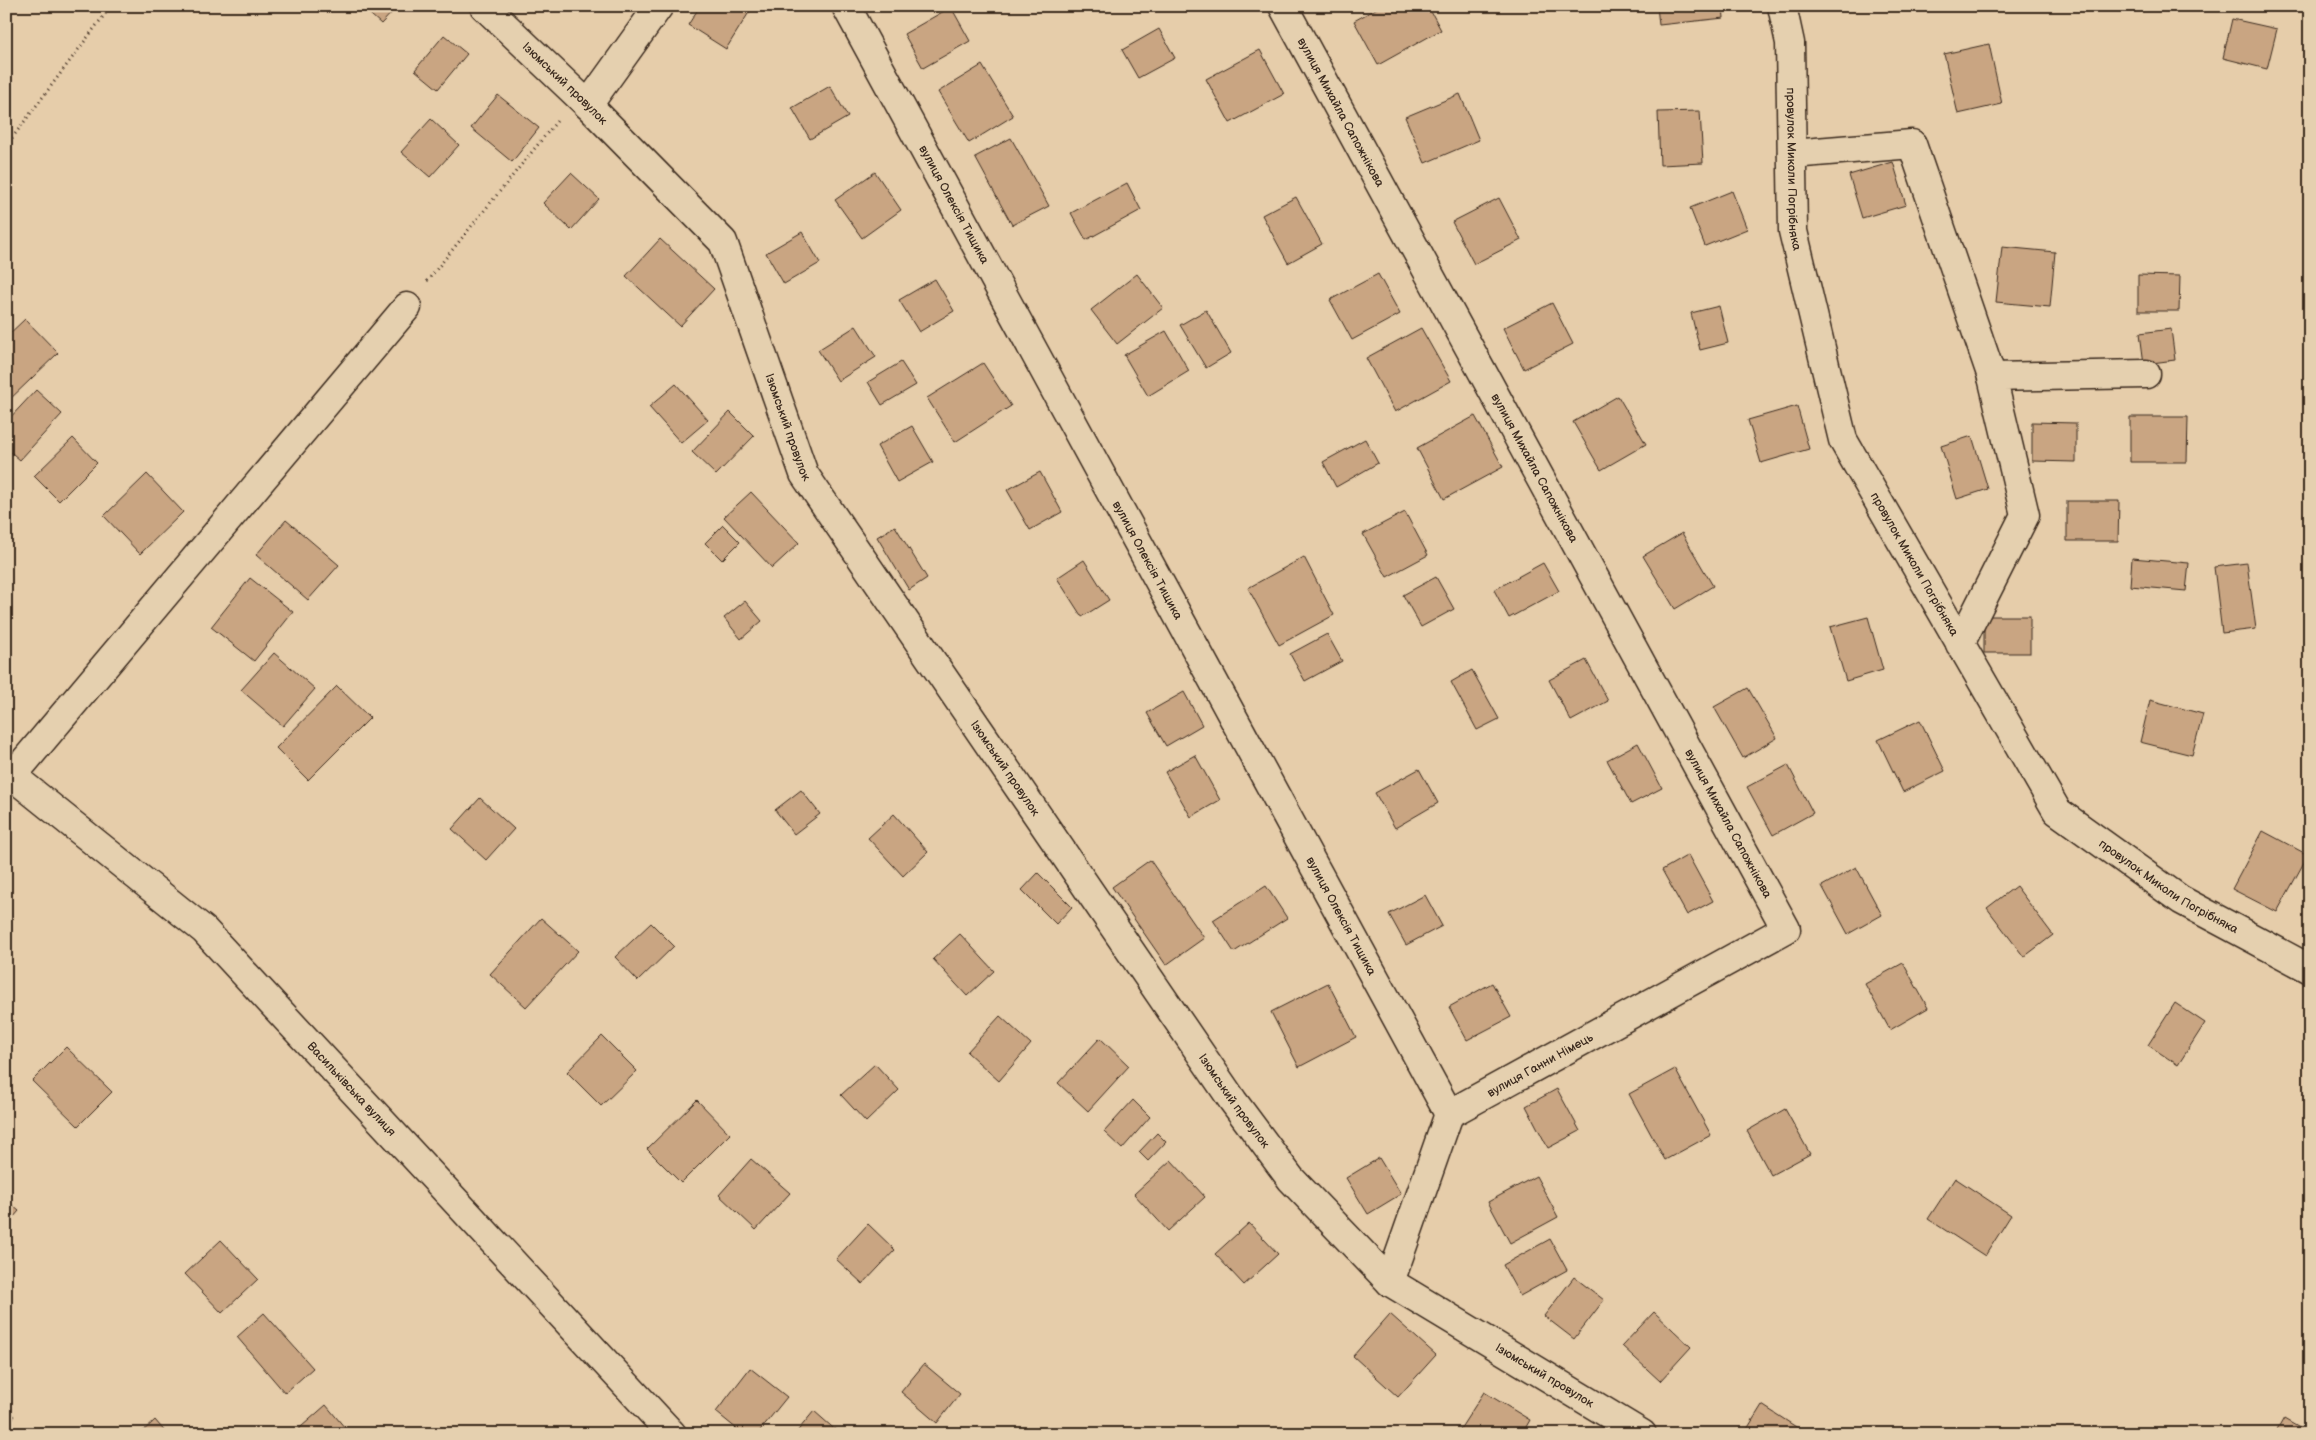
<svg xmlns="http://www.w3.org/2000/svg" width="2316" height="1440" font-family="'Balsamiq Sans',sans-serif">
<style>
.building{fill:#c9a582;stroke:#3b2a1e}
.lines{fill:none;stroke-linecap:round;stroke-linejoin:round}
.minor-casing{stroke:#3b2a1e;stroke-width:31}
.path{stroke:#3b2a1e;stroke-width:3;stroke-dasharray:1 4;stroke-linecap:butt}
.minor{stroke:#e5d0af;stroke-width:28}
.labels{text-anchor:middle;stroke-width:5;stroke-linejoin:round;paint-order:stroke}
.street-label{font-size:12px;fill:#3b2a1e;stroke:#e5d0af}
</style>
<rect width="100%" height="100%" fill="#e6cdaa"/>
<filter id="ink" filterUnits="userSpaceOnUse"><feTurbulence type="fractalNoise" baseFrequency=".02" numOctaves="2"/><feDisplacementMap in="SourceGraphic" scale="10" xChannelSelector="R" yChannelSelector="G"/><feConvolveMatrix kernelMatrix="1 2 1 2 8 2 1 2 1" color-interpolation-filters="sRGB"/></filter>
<g filter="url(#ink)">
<g class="building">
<polygon points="361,6 398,6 381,24"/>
<polygon points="700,6 753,6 726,49 688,25"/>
<polygon points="1381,6 1428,6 1441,30 1378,65 1354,21"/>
<polygon points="1657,6 1723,6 1724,18 1659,25"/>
<polygon points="951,7 970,41 923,68 904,34"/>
<polygon points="2232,19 2277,29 2267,69 2223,58"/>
<polygon points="1159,29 1175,58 1138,78 1122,50"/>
<polygon points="444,35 467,54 438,89 415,70"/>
<polygon points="1989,44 2002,104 1958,114 1944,54"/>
<polygon points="1260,50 1284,94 1230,123 1206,79"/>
<polygon points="982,65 1013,116 969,143 938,92"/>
<polygon points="830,86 848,117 810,139 792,108"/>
<polygon points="1460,94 1479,140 1425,163 1405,117"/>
<polygon points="498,95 539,128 512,162 471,128"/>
<polygon points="1700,111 1703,163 1660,165 1658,112"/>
<polygon points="431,119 459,145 430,177 401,152"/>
<polygon points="1011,138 1049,206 1012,225 975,157"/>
<polygon points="1893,162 1906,205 1862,218 1849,175"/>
<polygon points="875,172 901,210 862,238 835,200"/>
<polygon points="571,173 599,199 571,230 543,203"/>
<polygon points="1127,183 1141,210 1086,240 1071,213"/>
<polygon points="1732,191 1747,229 1705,246 1690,208"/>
<polygon points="1296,197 1322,244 1288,263 1262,215"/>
<polygon points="1499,198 1521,240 1474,264 1452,222"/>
<polygon points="802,232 820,263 784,284 766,253"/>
<polygon points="660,239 714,289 680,326 626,276"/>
<polygon points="2002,247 2055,252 2050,307 1996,302"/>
<polygon points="1137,274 1163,308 1117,344 1091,310"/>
<polygon points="1378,274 1400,314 1352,340 1330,300"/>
<polygon points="2138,275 2180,276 2179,311 2138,311"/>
<polygon points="935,279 954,311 919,332 899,300"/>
<polygon points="1552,303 1573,344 1524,369 1503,328"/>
<polygon points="1719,306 1728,343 1700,350 1691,313"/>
<polygon points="1206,310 1231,353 1206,368 1180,325"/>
<polygon points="25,319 58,353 6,403 6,337"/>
<polygon points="856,326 876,357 838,381 818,350"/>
<polygon points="1421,328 1451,381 1395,412 1366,358"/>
<polygon points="2171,329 2175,360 2144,364 2140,333"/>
<polygon points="1166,331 1189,371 1148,396 1124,355"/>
<polygon points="901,362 916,385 882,405 868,382"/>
<polygon points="983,363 1011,406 955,442 927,398"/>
<polygon points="676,384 708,420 681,443 649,407"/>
<polygon points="36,390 62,414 20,460 6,448 6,422"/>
<polygon points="1618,396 1646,444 1601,470 1573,422"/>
<polygon points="1797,406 1809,449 1761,463 1748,420"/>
<polygon points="730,412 754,436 716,475 692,452"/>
<polygon points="1475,416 1503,467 1444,499 1417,448"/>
<polygon points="2130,417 2188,417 2187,462 2130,462"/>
<polygon points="2032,422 2076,423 2076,462 2032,461"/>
<polygon points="912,426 933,462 897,482 877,446"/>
<polygon points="1972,436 1988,489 1957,499 1941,446"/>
<polygon points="73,438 97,463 59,501 34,476"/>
<polygon points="1365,439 1378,463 1336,487 1323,462"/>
<polygon points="1040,472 1062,512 1030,530 1007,490"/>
<polygon points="147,474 183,512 140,554 104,516"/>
<polygon points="751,492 799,543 772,568 724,517"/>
<polygon points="2067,501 2119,501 2118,541 2067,541"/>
<polygon points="1405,512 1428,555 1387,577 1363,534"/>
<polygon points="286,520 339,565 308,600 256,555"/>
<polygon points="723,525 740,542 722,560 705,543"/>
<polygon points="895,526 927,578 909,590 877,537"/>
<polygon points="1682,533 1713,586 1675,609 1643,556"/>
<polygon points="1304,557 1334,615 1279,645 1248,588"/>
<polygon points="2132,558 2189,563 2186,591 2130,586"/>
<polygon points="1084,560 1109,600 1082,617 1057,578"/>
<polygon points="1543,563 1559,591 1509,618 1494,590"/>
<polygon points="2247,563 2256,629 2222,633 2214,567"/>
<polygon points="1436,577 1454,609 1421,627 1403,595"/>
<polygon points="250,578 293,612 254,661 211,627"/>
<polygon points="745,601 762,621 741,639 724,618"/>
<rect x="1984" y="616" width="46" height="37"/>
<polygon points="1868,617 1883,670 1846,681 1830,627"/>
<polygon points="1327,634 1342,661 1305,681 1290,654"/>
<polygon points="274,653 315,689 283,726 241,690"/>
<polygon points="1586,660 1608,701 1571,721 1549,680"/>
<polygon points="1472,670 1499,719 1477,730 1451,682"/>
<polygon points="337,686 370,718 308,780 276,748"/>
<polygon points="1748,688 1777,738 1743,758 1714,707"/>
<polygon points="1184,692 1202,725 1166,746 1147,713"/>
<polygon points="2150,700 2203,714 2192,755 2140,742"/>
<polygon points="1920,720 1945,771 1903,792 1878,740"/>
<polygon points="1638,743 1662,788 1631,804 1607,760"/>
<polygon points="1195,755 1220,800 1191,817 1165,772"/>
<polygon points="1788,765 1813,813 1773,835 1747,787"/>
<polygon points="1419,769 1438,803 1395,828 1375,793"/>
<polygon points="801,790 820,814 794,834 775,810"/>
<polygon points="480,798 514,829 486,860 452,829"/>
<polygon points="894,814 928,852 903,876 868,838"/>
<polygon points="2263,831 2308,855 2277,912 2232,889"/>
<polygon points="1688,855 1713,901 1687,915 1662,870"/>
<polygon points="1150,860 1204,938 1166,965 1112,887"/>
<polygon points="1856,867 1882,915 1848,934 1822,886"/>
<polygon points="1038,873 1072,907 1056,924 1022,890"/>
<polygon points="1266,886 1287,918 1234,952 1213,920"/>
<polygon points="2016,886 2053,935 2024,957 1987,908"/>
<polygon points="1425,895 1442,926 1406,945 1389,914"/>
<polygon points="541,918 578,951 526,1007 490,974"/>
<polygon points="651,923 674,946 638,981 615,957"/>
<polygon points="960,934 994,971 967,996 933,959"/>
<polygon points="1903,963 1928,1008 1890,1030 1865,984"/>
<polygon points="1328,983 1356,1037 1299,1067 1271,1012"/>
<polygon points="1492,983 1511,1017 1467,1040 1449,1007"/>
<polygon points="2175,1003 2205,1023 2178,1065 2148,1045"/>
<polygon points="1000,1016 1031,1044 999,1081 967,1052"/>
<polygon points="602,1036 637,1071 601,1106 567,1072"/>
<polygon points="1100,1038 1129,1066 1088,1111 1058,1083"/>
<polygon points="66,1047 112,1092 78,1126 32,1081"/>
<polygon points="875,1064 899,1090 866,1122 841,1095"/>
<polygon points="1675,1069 1711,1135 1665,1160 1629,1094"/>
<polygon points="1557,1089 1580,1131 1548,1148 1526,1106"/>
<polygon points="697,1100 730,1134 681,1183 647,1149"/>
<polygon points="1133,1100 1150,1117 1122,1149 1104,1132"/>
<polygon points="1785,1109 1810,1154 1771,1175 1747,1131"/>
<polygon points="1157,1133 1166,1142 1148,1161 1139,1152"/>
<polygon points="1379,1158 1401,1194 1368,1214 1346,1178"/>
<polygon points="751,1159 790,1193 756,1230 719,1195"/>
<polygon points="1171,1160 1205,1197 1168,1231 1134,1194"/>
<polygon points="1536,1176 1558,1217 1510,1243 1488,1202"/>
<polygon points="1955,1178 2011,1215 1985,1256 1928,1219"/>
<polygon points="6,1200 19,1211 6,1226"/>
<polygon points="1249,1223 1278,1254 1244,1285 1215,1254"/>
<polygon points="868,1224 895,1250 863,1284 836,1259"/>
<polygon points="1550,1239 1567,1270 1520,1296 1503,1265"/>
<polygon points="221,1240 258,1279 222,1313 185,1274"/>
<polygon points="1574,1277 1604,1300 1574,1339 1544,1316"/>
<polygon points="1654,1312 1691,1347 1660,1381 1622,1346"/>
<polygon points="264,1313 313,1368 285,1393 237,1337"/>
<polygon points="1390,1314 1436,1355 1398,1397 1353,1356"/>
<polygon points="924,1364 960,1394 937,1423 901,1392"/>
<polygon points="750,1368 787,1397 757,1434 743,1434 716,1412"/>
<polygon points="1484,1392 1530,1420 1522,1434 1457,1434"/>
<polygon points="326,1405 350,1434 293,1434"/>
<polygon points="1762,1405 1807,1434 1744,1434"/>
<polygon points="6,1408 15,1416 6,1426"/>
<polygon points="814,1411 840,1434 795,1434"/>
<polygon points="2284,1418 2310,1433 2310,1434 2275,1434"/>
<polygon points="155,1420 167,1434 140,1434"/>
</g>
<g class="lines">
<defs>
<g id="minor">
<path id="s1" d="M484 6 588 105 723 242 804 474 1233 1101 1291 1179 1390 1282 1642 1434"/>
<path id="s2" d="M846 6 1449 1114"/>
<path id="s3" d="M1283 6 1786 929 1449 1114 1390 1282"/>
<path id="s4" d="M1782 6 1790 43 1793 231 1843 440 2057 811 2181 900 2310 969"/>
<polyline points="588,105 659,6"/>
<polyline points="1792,154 1912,144 1992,377"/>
<polyline points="1960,644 2025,515 1992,377 2146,374"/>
<path id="s5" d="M6 771 204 930 672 1434"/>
<polyline points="13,775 407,307"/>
</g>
</defs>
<use href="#minor" class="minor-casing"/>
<g class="path">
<polyline points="6,146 111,6"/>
<polyline points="427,281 557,121"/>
</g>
<use href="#minor" class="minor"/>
</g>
</g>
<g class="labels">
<g class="street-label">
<text dy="4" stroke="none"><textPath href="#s1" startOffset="112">Ізюмський провулок</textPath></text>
<text dy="4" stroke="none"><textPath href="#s3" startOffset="121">вулиця Михайла Сапожнікова</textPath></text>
<text dy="4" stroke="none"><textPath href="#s4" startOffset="164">провулок Миколи Погрібняка</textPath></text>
<text dy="4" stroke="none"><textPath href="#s2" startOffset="226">вулиця Олексія Тищика</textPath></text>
<text dy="4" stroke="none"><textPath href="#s1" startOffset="532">Ізюмський провулок</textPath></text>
<text dy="4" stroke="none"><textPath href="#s3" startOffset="526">вулиця Михайла Сапожнікова</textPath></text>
<text dy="4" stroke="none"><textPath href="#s2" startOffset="631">вулиця Олексія Тищика</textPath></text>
<text dy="4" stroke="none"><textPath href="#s4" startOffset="584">провулок Миколи Погрібняка</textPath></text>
<text dy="4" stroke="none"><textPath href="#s1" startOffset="938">Ізюмський провулок</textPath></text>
<text dy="4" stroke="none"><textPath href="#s3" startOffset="931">вулиця Михайла Сапожнікова</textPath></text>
<text dy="4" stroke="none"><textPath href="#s4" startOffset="1004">провулок Миколи Погрібняка</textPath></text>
<text dy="4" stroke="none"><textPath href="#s2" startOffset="1036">вулиця Олексія Тищика</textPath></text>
<text transform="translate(1540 1065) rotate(-29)" y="4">вулиця Ганни Німець</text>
<text dy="4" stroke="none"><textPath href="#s5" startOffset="471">Васильківська вулиця</textPath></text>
<text dy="4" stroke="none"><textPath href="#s1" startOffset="1342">Ізюмський провулок</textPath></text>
<text dy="4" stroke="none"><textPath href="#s1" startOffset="1762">Ізюмський провулок</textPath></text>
</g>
</g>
<rect width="2316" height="1440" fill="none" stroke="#e5d0af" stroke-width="25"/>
<rect x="12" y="12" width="2291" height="1415" fill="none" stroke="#3b2a1e" stroke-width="2" filter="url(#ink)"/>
</svg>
